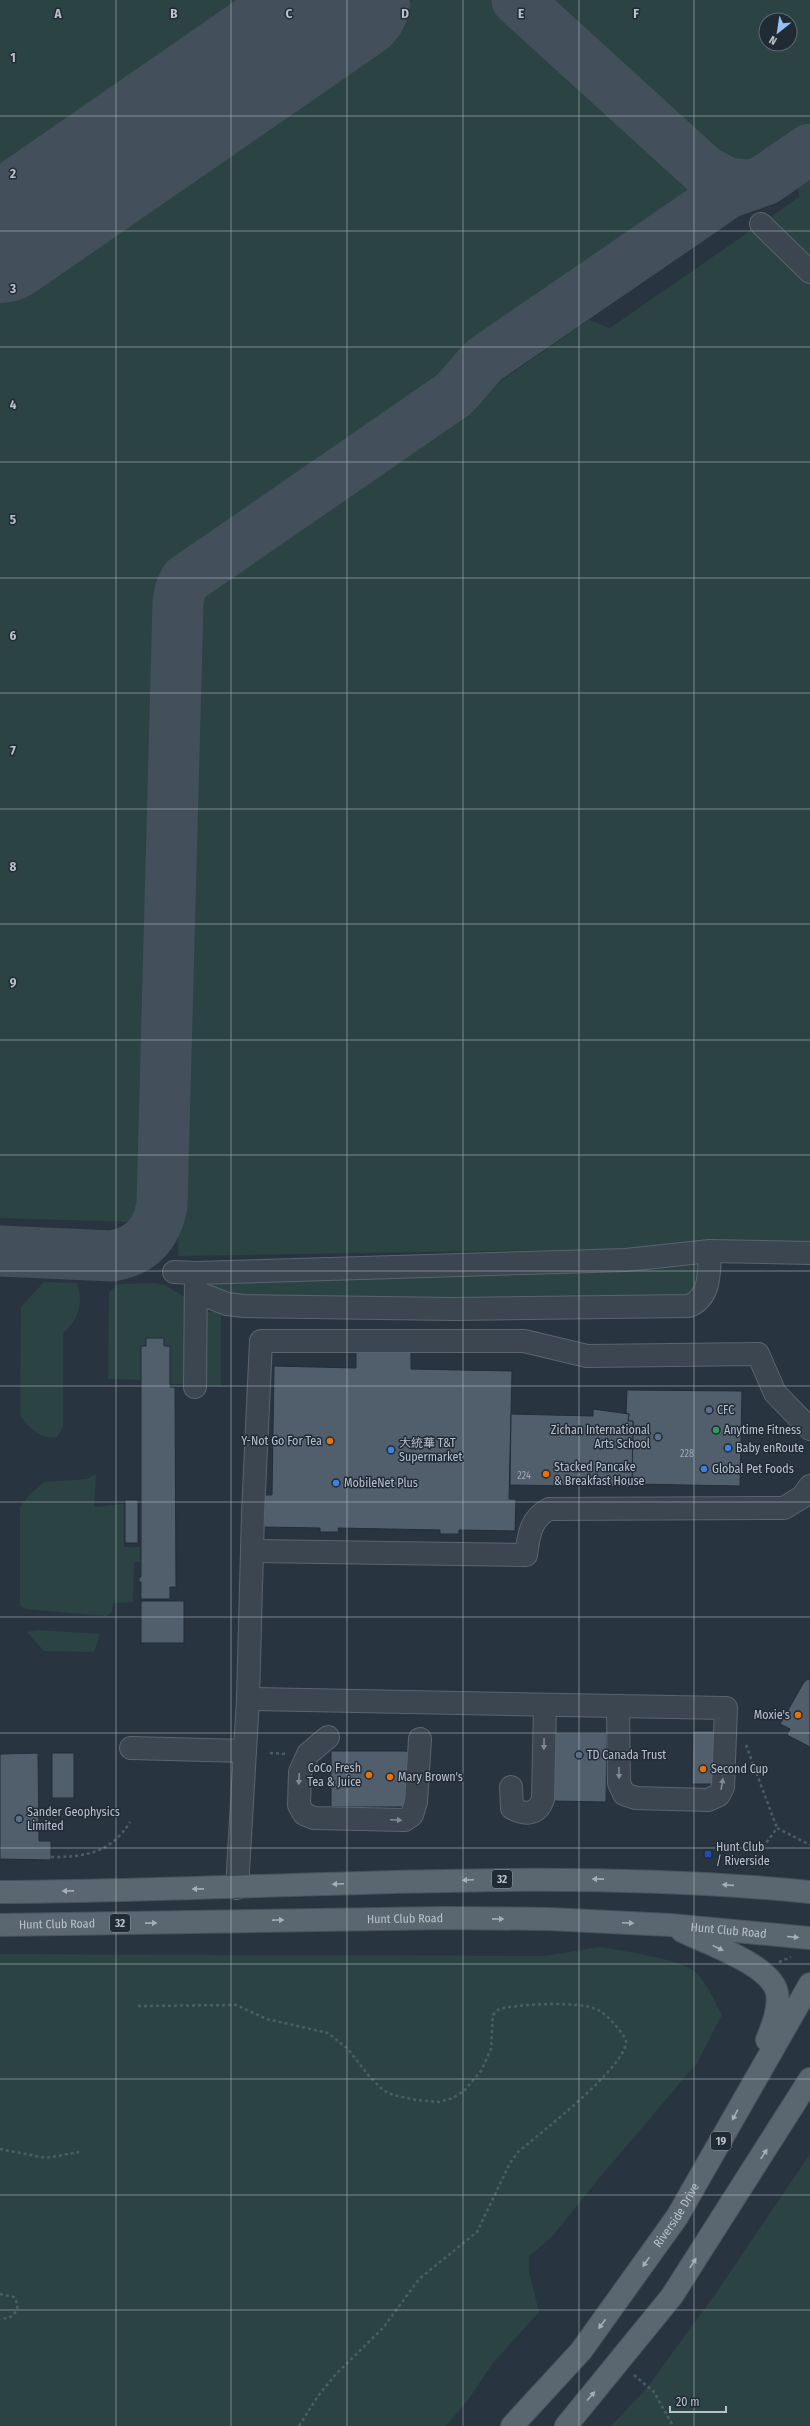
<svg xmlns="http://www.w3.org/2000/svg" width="810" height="2426" font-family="'Fira Sans Condensed','Noto Sans SC',sans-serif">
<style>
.green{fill:#2b4343;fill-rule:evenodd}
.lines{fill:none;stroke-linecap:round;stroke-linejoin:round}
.taxiway{stroke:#43505c;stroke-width:51}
.runway{stroke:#43505c;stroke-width:126}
.building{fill:#515e6b;stroke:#232d38}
.minor-casing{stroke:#5a646e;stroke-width:24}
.major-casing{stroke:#49525d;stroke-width:24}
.path{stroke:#4a6060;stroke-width:2.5;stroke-dasharray:3 3;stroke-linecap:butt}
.minor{stroke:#3c4651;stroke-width:22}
.major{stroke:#5a6670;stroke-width:22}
.oneway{fill:#818a94}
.oneway2{fill:#a6afb9}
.grid{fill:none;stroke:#b9c1cb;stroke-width:1;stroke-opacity:0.55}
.service-dot{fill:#5c6f8a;stroke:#212b36;stroke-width:1.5}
.leisure-dot{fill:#2e9e5b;stroke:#212b36;stroke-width:1.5}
.food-dot{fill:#e8710a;stroke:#212b36;stroke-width:1.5}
.shop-dot{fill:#3f7fe0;stroke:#212b36;stroke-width:1.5}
.transit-dot{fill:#1a4fb4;stroke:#212b36;stroke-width:1.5}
.labels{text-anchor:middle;stroke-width:3;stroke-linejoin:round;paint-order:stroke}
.number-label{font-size:10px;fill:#9fa8b3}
.shield{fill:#212b36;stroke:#8b949e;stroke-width:1}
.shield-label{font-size:11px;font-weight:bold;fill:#b9c1cb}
.poi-label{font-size:12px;fill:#b9c1cb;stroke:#212b36;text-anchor:start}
.street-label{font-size:12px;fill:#b9c1cb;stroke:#212b36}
.grid-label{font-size:13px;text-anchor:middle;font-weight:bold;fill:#b9c1cb;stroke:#212b36;stroke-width:3;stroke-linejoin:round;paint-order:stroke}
</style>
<rect width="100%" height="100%" fill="#283541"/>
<g class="green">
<polygon points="0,0 285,0 0,198"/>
<polygon points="413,0 491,0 690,178 688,202 450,367 449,378 164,575 148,1201 128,1222 0,1218 0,283"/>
<path d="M540 0H810V130L769 154 725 164 714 157ZM766 20H790V44H766Z"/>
<polygon points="810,165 810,1246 178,1256 190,622 196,601 206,584 589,320 610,328 799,197 797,174"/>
<polygon points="703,1265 702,1283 689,1300 247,1303 201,1284 290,1278"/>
<path d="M44 1282 76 1283C85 1301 78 1321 63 1333V1427L57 1437C40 1440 29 1428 20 1415L21 1307Z"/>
<polygon points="153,1283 164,1285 187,1298 188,1384 170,1384 170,1346 164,1346 164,1338 146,1346 141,1380 108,1379 109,1292 119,1284"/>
<polygon points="202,1312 221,1312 221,1386 200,1385"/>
<polygon points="96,1474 94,1507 124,1504 124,1547 140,1547 140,1562 134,1562 133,1602 113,1603 112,1612 106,1616 26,1609 20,1606 20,1507 30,1494 45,1482 87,1479"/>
<polygon points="37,1630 100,1634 94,1652 44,1651 27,1632"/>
<path d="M600 1947C623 1951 673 1958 691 1969 705 1978 714 2000 722 2015L697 2063 601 2176 551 2238 529 2256V2272L539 2312 493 2363 468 2400 446 2426H0V1954L545 1956Z"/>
<polygon points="810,2154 810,2426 611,2426 646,2389 714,2296"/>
</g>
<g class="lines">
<g class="taxiway">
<polyline points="517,0 706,172 728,183 747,185"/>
<polyline points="219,83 339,0"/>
<path d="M0 1251 112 1256C141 1251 157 1234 162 1205L178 603 180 591 185 580 453 395C465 384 473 370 486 359L728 193 765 180 810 149"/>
</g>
<polyline class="runway" points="0,240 347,0"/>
</g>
<g class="building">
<polygon points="146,1338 164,1338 164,1346 170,1346 170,1387 175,1387 176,1587 170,1587 170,1599 141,1599 141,1582 139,1582 139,1577 141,1577 141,1346 146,1346"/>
<polygon points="356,1345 411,1346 411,1369 512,1371 509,1499 516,1499 515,1531 459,1530 459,1534 440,1534 440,1530 338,1528 339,1532 320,1532 320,1528 264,1527 264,1495 272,1495 274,1366 356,1368"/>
<polygon points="627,1390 742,1391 740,1486 632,1484 633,1421 628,1421 629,1414 626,1414"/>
<polygon points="593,1409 629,1414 628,1421 633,1421 632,1484 629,1487 580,1486 580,1483 574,1483 574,1486 510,1485 511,1414 593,1416"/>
<rect x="125" y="1500" width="13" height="43"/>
<rect x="141" y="1601" width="43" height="42"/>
<polygon points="808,1679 810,1680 810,1747 787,1735 790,1729 780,1724 804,1682"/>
<polygon points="693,1731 714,1731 714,1784 692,1784"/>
<polygon points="552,1733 607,1733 606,1802 551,1801"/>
<polygon points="331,1751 406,1751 408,1753 409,1807 331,1807"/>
<polygon points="38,1753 39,1841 51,1841 51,1860 0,1859 0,1754"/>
<rect x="52" y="1753" width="22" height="45"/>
</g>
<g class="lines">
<defs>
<g id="minor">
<polyline points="761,224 810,272"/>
<polyline points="174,1272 196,1273"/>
<path d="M196 1292 227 1304 244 1306 454 1309 689 1306C711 1297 709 1272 710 1251"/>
<polyline points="195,1387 196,1273 626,1260 710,1251 810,1253"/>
<path d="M252 1551 526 1555C529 1535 530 1519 549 1509L784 1508 802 1497 810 1486"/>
<polyline points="248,1699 726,1708 723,1787 719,1795 708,1800 636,1798 624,1794 619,1783 618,1706"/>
<polyline points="328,1737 308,1754 300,1772 299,1805 304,1814 314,1818 405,1820 412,1815 416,1802 420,1739"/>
<polyline points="131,1748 245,1751"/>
<path d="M511 1787 512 1808C526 1816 538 1814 543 1799L545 1705"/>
<polyline points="237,1888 248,1699 253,1513 261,1341 524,1341 587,1356 758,1354 775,1393 810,1429"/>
</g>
<g id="major">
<path d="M0 1892C270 1891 541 1865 810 1892"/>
<path id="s1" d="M0 1925 445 1918 549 1919 670 1925 810 1938"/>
<path d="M682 1931C706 1943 772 1965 777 1993 780 2008 772 2027 767 2040"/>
<path id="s2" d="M512 2426 581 2351 677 2217 810 1984"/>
<polyline points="566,2426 672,2296 810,2079"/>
</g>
</defs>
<use href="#minor" class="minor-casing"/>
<use href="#major" class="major-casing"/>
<g class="path">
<polyline points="746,1745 777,1828"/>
<polyline points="270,1753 287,1754"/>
<path d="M51 1857C85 1857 111 1853 130 1822"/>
<polyline points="756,1857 777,1828 810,1845"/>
<polyline points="779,1962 791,1957"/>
<path d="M138 2006 236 2005 267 2019 328 2033 348 2049 369 2076 383 2090 393 2095 416 2100 439 2102 453 2098 464 2091 481 2071 491 2049 493 2015 499 2009C519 2004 583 2000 600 2011 608 2016 622 2031 626 2041 627 2067 540 2133 518 2152L510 2163 477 2232 419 2279 383 2328 336 2374 318 2396 299 2426"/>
<polyline points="0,2149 46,2158 79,2152"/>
<path d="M0 2294 14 2297 18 2305C15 2316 11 2318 0 2319"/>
<polyline points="634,2375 654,2392 673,2426"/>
</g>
<use href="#minor" class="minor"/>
<use href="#major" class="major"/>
</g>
<defs><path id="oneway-solid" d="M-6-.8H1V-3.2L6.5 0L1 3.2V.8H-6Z"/></defs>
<g class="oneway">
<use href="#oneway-solid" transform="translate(544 1744) rotate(91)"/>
<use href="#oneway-solid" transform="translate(619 1773) rotate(90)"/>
<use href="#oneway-solid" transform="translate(299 1779) rotate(92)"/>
<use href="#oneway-solid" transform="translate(722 1784) rotate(-80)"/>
<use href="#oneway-solid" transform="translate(396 1820) rotate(2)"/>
</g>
<g class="oneway2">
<use href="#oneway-solid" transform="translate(598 1879) rotate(-179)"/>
<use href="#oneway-solid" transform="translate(468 1880) rotate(178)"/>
<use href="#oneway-solid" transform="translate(338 1884) rotate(178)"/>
<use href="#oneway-solid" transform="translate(728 1885) rotate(-176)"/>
<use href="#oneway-solid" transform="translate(198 1889) rotate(179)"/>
<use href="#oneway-solid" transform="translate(68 1891) rotate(179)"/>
<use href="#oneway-solid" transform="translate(498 1919) rotate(1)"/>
<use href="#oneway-solid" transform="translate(278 1920) rotate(-1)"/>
<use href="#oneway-solid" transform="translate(151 1923) rotate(-1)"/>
<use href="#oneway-solid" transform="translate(628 1923) rotate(3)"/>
<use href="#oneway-solid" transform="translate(793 1937) rotate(5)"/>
<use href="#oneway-solid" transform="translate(718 1948) rotate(26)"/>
<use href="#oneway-solid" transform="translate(735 2115) rotate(118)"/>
<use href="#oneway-solid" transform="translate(764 2154) rotate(-57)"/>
<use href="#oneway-solid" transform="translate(646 2262) rotate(125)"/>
<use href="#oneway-solid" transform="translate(693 2263) rotate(-57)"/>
<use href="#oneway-solid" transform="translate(602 2324) rotate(127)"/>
<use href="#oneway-solid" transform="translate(591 2396) rotate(-49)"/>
</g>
<path class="grid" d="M116 0V2426M231 0V2426M347 0V2426M463 0V2426M579 0V2426M694 0V2426M0 116H810M0 231H810M0 347H810M0 462H810M0 578H810M0 693H810M0 809H810M0 924H810M0 1040H810M0 1155H810M0 1271H810M0 1386H810M0 1502H810M0 1617H810M0 1733H810M0 1848H810M0 1964H810M0 2079H810M0 2195H810M0 2310H810"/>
<g class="service-dot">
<circle cx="709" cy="1410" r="4"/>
<circle cx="658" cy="1437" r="4"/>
<circle cx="579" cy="1755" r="4"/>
<circle cx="19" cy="1819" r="4"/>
</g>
<circle class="leisure-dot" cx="716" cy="1430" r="4"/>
<g class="food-dot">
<circle cx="330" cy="1441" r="4"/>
<circle cx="546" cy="1474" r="4"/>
<circle cx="798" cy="1715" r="4"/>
<circle cx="703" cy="1769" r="4"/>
<circle cx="369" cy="1775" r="4"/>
<circle cx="390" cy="1777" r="4"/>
</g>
<g class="shop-dot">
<circle cx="728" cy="1448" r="4"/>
<circle cx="391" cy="1450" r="4"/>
<circle cx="704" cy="1469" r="4"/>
<circle cx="336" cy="1483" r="4"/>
</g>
<rect class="transit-dot" x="704" y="1850" width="8" height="8" rx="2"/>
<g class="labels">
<g class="number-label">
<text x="687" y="1457">228</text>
<text x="524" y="1479">224</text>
</g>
<g class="shield">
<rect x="492" y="1870" width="20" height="18" rx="3"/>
<rect x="110" y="1914" width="20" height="18" rx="3"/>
<rect x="711" y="2132" width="20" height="18" rx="3"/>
</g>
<g class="shield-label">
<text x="502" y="1883">32</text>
<text x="120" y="1927">32</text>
<text x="721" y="2145">19</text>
</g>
<g class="poi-label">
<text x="717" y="1414">CFC</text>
<text x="650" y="1434" text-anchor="end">Zichan International<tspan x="650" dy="14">Arts School</tspan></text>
<text x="724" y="1434">Anytime Fitness</text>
<text x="322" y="1445" text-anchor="end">Y-Not Go For Tea</text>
<text x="399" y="1447">大統華 T&amp;T<tspan x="399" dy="14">Supermarket</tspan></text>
<text x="736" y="1452">Baby enRoute</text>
<text x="554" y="1471">Stacked Pancake<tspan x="554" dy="14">&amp; Breakfast House</tspan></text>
<text x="712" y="1473">Global Pet Foods</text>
<text x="344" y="1487">MobileNet Plus</text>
<text x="790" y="1719" text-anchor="end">Moxie's</text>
<text x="587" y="1759">TD Canada Trust</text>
<text x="361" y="1772" text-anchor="end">CoCo Fresh<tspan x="361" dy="14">Tea &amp; Juice</tspan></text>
<text x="711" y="1773">Second Cup</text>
<text x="398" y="1781">Mary Brown's</text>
<text x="27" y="1816">Sander Geophysics<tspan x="27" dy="14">Limited</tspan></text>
<text x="716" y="1851">Hunt Club<tspan x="716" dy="14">/ Riverside</tspan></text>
</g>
<g class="street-label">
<text dy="4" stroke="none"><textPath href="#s1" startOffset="405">Hunt Club Road</textPath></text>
<text dy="4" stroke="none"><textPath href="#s1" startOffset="57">Hunt Club Road</textPath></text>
<text dy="4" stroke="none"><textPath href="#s1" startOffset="729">Hunt Club Road</textPath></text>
<text dy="4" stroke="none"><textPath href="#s2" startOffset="268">Riverside Drive</textPath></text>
</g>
</g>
<g class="grid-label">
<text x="58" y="18">A</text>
<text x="174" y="18">B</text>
<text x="289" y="18">C</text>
<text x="405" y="18">D</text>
<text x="521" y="18">E</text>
<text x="636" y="18">F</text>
<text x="13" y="62">1</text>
<text x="13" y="178">2</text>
<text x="13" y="293">3</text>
<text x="13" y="409">4</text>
<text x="13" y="524">5</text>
<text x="13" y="640">6</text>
<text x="13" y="755">7</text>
<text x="13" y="871">8</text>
<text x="13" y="987">9</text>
</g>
<g transform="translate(778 32) rotate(210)"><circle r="19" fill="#212b36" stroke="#5e6772"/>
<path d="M0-3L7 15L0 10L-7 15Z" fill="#96c2f3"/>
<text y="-6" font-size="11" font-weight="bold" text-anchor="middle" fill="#b9c1cb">N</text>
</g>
<path d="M670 2406v6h56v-6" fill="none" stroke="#b9c1cb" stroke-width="2"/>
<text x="676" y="2406" font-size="12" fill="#b9c1cb" stroke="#212b36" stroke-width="3" paint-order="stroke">20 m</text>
</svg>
